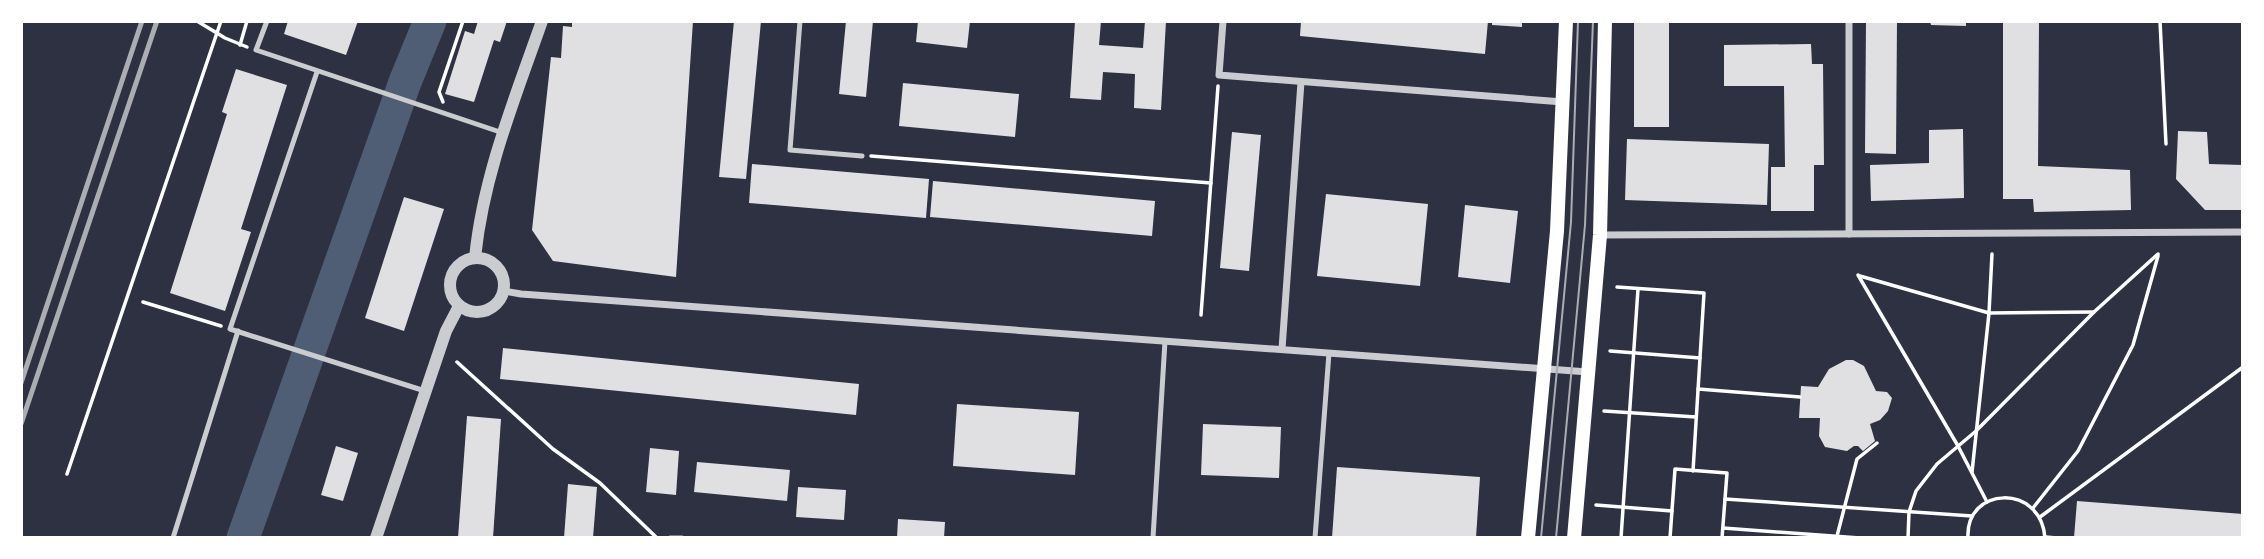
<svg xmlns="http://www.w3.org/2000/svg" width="2264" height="559" font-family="Quicksand,sans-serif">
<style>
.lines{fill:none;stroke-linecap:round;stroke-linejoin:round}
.river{stroke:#4f5d75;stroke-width:33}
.building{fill:#e0e0e3}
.path{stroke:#fff;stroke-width:3.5}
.service{stroke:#caccd0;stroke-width:5}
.minor{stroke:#caccd0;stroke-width:7}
.tertiary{stroke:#caccd0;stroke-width:12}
.secondary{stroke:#fff;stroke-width:14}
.tram{stroke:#abadb3;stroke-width:2}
.rail{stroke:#abadb3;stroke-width:5}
</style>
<rect width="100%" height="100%" fill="#2d3142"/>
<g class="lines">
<polyline class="river" points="243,538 405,82 430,21"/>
</g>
<g class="building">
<polygon points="288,21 358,21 346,55 284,34"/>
<polygon points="478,21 507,21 500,42 494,40 474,102 445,94 465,31 474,34"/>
<polygon points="572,21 693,21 676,277 553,261 532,230 551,57 561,58 563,26 572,27"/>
<polygon points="734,21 761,21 746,179 719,177"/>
<polygon points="846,21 873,21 866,97 839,94"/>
<polygon points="918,21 970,21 967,48 916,42"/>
<polygon points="1075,21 1101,21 1099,45 1143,48 1145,21 1166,21 1161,110 1134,108 1135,74 1103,72 1101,100 1070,98"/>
<polygon points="1301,21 1488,21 1485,54 1300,36"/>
<polygon points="1492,21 1522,21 1522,27 1492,25"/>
<rect x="1634" y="21" width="35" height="106"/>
<polygon points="1866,21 1897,21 1896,154 1865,153"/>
<polygon points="1930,21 1966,21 1966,26 1931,25"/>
<polygon points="2003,21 2039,21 2038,166 2130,170 2131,210 2034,212 2033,199 2003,199"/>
<polygon points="1811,44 1812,64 1823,64 1824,165 1814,165 1814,211 1771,211 1771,167 1785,167 1784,86 1724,86 1724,45"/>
<polygon points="236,69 287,85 241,229 251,232 225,311 170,293 227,114 222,112"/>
<polygon points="903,83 1019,94 1015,137 899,126"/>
<polygon points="1963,129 1964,198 1871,201 1870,165 1929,163 1929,130"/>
<polygon points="2178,131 2207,132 2209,164 2243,165 2243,210 2205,210 2176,179"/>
<polygon points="1232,132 1261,135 1249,271 1220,268"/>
<polygon points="1627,139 1769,144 1767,205 1625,200"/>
<polygon points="752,164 929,179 926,218 749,203"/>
<polygon points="933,181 1155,201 1152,236 930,217"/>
<polygon points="1326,194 1428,204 1420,286 1317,276"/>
<polygon points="404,197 444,209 404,331 365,318"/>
<polygon points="1465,205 1518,211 1510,283 1458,277"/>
<polygon points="503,348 859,384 856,415 500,379"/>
<polygon points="1846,360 1853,360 1864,366 1876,391 1887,392 1892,398 1888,411 1880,420 1870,424 1875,441 1863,451 1858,446 1854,446 1847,451 1825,447 1819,436 1820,418 1799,418 1801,386 1818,387 1829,369"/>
<polygon points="957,404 1079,412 1075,475 953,466"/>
<polygon points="467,416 501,419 493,538 458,538"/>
<polygon points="1203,424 1281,427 1279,478 1201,475"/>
<polygon points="336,446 358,453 343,501 321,495"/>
<polygon points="650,448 679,451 676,495 646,492"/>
<polygon points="697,462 790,470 787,501 694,492"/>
<polygon points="1337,467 1480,477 1476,538 1332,538"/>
<polygon points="568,484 597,487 593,538 564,538"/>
<polygon points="798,487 846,490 844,520 796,517"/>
<polygon points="2077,501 2243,514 2243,538 2074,538"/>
<polygon points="898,519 945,522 944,538 897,538"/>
</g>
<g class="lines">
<g class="path">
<polyline points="197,21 225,38 247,47"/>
<polyline points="2160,21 2166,144"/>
<polyline points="240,45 247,21"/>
<polyline points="443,102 439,92 463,21"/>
<polyline points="871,156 1211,183"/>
<polyline points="1858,275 1958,446 1987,502"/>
<polyline points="1860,276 1989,313 2094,312"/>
<polyline points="1617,287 1704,293 1693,471"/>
<polyline points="143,302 221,326"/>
<polyline points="1201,315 1218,86"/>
<polyline points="1610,351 1700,358"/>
<polyline points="457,362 553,449 600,483 657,538"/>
<polyline points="1698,389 1800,397"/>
<polyline points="1604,411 1696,417"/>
<polyline points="1972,472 1989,313 1992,254"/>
<polyline points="67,474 221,21"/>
<polyline points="1725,499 1972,516"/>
<polyline points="1596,505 1672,511"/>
<polyline points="2033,508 2078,451 2133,345 2158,256"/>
<polyline points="2040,517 2243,367"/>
<polyline points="1723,528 1860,538"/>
<polyline points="1837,536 1857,459 1877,443"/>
<polyline points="2045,537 2057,538"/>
<polyline points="1621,538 1638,289"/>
<polyline points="1670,538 1675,469 1727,473 1722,538"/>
<polyline points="1908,538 1909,512 1916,491 1937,464 1976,431 2094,312 2158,254"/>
<path d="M1968 538C1965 486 2041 483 2045 538"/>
</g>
<g class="service">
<polyline points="267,21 256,50 503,133"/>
<polyline points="800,21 790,150 862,156"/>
<polyline points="317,72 230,329 425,391"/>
<polyline points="173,538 238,331"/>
<polyline points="670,538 682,538"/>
<polyline points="1153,538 1165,341"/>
<polyline points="1315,538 1329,353"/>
</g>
<g class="minor">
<polyline points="1223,21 1219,75 1563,102"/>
<polyline points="1849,234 1849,21"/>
<polyline points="1600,235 2243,232"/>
<polyline points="504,291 521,294 1588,372"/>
<polyline points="1282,349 1301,82"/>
</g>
<g class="tertiary">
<circle cx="477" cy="285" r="27"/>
<path d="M475 258C483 176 515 98 542 21"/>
<polyline points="376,538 446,331 459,306"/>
</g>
<g class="secondary">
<polyline points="1528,538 1557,231 1566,21"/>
<polyline points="1574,538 1600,235 1605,21"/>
</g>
<g class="tram">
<polyline points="1541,538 1571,222 1578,21"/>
<polyline points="1556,538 1585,225 1593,21"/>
</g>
<g class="rail">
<polyline points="21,383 142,21"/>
<polyline points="21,424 157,21"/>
</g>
</g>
<rect width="2264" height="559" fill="none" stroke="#ffffff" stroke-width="46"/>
</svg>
